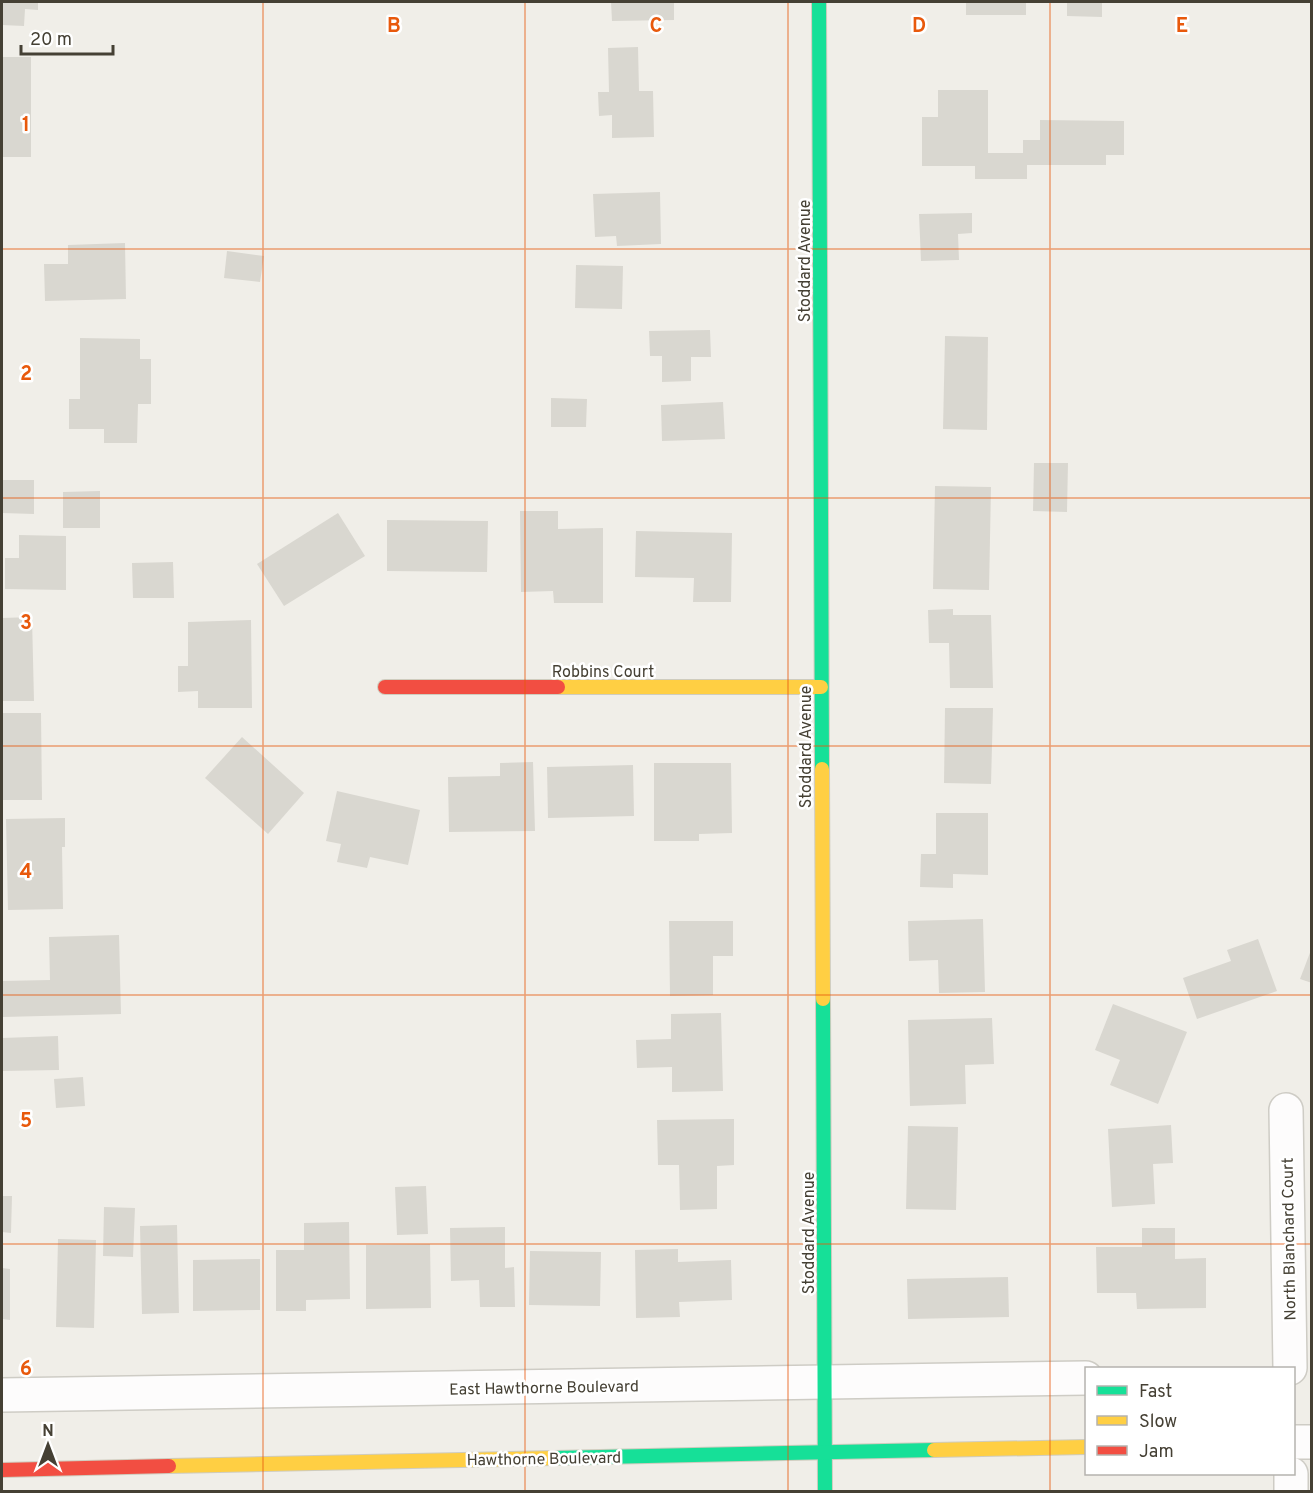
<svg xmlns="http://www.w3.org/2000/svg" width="1313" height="1493" font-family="Overpass,sans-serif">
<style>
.building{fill:#d9d7d0}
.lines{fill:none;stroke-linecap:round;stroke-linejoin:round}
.street-casing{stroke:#ceccc5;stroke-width:36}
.fast-casing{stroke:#cfccbe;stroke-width:16}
.slow-casing{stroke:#cfccbe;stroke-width:16}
.jam-casing{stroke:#cfccbe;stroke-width:16}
.street{stroke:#fdfcfc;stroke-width:33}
.fast{stroke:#16e098;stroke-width:14}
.slow{stroke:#ffcf43;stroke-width:14}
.jam{stroke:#f24e42;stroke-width:14}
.grid{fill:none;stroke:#e8590c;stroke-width:1.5;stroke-opacity:0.55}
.labels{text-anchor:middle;stroke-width:5;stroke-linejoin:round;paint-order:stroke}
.street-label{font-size:16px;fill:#454034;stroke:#fff}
.grid-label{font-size:20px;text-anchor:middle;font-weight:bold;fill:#e8590c;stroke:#fff;stroke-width:5;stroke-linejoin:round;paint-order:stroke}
</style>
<rect width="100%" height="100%" fill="#f0eee8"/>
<g class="building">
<polygon points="2,2 38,2 38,10 25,9 24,26 2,25"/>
<polygon points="611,2 674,2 674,20 612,21"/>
<rect x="966" y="2" width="60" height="13"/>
<polygon points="1067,2 1102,2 1102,17 1067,16"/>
<polygon points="638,47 639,91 653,91 654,137 612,138 612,115 599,116 598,92 609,92 608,48"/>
<rect x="2" y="57" width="29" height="100"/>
<polygon points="938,90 988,90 988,153 1023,153 1023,140 1040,140 1040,120 1124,121 1124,155 1106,155 1106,165 1027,165 1027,179 975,179 975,166 922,166 922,117 938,117"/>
<polygon points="660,192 661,244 617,246 616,236 595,237 593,194"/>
<polygon points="972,213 972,233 958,234 959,260 921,261 919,214"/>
<polygon points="125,243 126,299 45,301 44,264 68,264 68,245"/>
<polygon points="227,251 264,256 260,282 224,278"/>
<polygon points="576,265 623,266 622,309 575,308"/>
<polygon points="710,330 711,357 691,357 691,381 662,382 662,356 650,356 649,331"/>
<polygon points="945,336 988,337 987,430 943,429"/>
<polygon points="80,338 140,339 140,359 151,359 151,404 138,404 137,443 104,443 104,429 69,429 69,399 80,399"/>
<polygon points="551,398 587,399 586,427 551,427"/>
<polygon points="723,402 725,439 662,441 661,405"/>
<polygon points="1034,463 1068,463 1067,512 1033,511"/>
<polygon points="2,480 34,480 34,514 2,513"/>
<polygon points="935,486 991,487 989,590 933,589"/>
<polygon points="100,491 100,528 63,528 63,492"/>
<polygon points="520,511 558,511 558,529 603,528 603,603 554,603 553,591 521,592"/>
<polygon points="338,513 365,556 284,606 257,564"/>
<polygon points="387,520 488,521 487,572 387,571"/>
<polygon points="636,531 732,533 731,602 693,602 694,578 635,577"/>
<polygon points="19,535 66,536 66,590 5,589 5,558 19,558"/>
<polygon points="173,562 174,598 133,598 132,563"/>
<polygon points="953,609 953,615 991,615 993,688 950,688 949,643 929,643 928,610"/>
<polygon points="32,617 34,701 2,701 2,618"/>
<polygon points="251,620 252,708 198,708 198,691 178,692 178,666 188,666 188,622"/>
<polygon points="945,708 993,708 991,784 944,783"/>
<polygon points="2,713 41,713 42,800 2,800"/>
<polygon points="242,737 304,793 268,834 205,778"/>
<polygon points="533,762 535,831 449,832 448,777 500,776 500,763"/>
<polygon points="654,763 731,763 732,833 699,834 699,841 654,841"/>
<polygon points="633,765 634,816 548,818 547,767"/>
<polygon points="337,791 420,810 408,865 370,857 367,868 337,862 341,844 326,841"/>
<polygon points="936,813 988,813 988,875 953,874 953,888 920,887 921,854 936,854"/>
<polygon points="65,818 65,847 62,847 63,909 8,910 6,819"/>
<polygon points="983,919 985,992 939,993 938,960 909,961 908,921"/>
<polygon points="669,921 733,921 733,956 713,956 713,995 670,996"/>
<polygon points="119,935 121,1014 3,1017 2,981 50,980 49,937"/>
<polygon points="1258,939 1277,991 1197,1019 1183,978 1231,961 1227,950"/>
<polygon points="1311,950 1312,950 1312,983 1300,979"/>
<polygon points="1113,1004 1187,1032 1158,1104 1110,1085 1120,1060 1095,1050"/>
<polygon points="721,1013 723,1091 672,1092 672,1067 637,1068 636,1040 671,1039 671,1014"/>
<polygon points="992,1018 994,1064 965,1065 966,1104 910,1106 908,1020"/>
<polygon points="58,1036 59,1070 2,1071 2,1038"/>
<polygon points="83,1077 85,1106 56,1108 54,1079"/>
<polygon points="734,1119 734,1165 717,1166 717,1209 680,1210 679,1165 658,1165 657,1120"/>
<polygon points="1171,1125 1173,1163 1153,1164 1155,1204 1112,1207 1108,1129"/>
<polygon points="908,1126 958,1127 956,1210 906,1209"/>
<polygon points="426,1186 428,1234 397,1235 395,1187"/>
<polygon points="2,1196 12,1196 11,1233 2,1232"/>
<polygon points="104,1207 135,1208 133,1257 103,1256"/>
<polygon points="349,1222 350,1299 306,1300 306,1311 276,1311 276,1250 304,1250 304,1223"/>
<polygon points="177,1225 179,1313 142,1314 140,1226"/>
<polygon points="505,1227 505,1268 514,1267 515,1307 480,1307 479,1280 451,1281 450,1228"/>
<polygon points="1142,1228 1175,1228 1175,1259 1206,1258 1206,1308 1137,1309 1136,1293 1097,1293 1096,1247 1142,1247"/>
<polygon points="58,1239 96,1240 94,1328 56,1327"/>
<polygon points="430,1244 431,1308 366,1309 366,1245"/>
<polygon points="678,1249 678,1262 731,1260 732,1300 679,1302 680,1317 636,1318 635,1250"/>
<polygon points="530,1251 601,1252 600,1306 529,1305"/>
<polygon points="260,1259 260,1310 193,1311 193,1260"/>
<polygon points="2,1268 10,1269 10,1320 2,1319"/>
<polygon points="1008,1277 1009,1317 908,1319 907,1279"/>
</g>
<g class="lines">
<defs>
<g id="street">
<polyline points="1286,1110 1290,1368"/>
<polyline points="2,1395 1086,1378"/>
<polyline points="1294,1442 1312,1442"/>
<polyline points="1291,1474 1291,1492"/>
</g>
<g id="fast">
<polyline points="819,2 822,769"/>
<polyline points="823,999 825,1492"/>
<polyline points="554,1458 934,1450"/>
</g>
<g id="slow">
<polyline points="558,687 821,687"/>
<polyline points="822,769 823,999"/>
<polyline points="934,1450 1086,1447"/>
<polyline points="169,1466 554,1458"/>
</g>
<g id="jam">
<polyline points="385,687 558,687"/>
<polyline points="2,1470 169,1466"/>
</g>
</defs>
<use href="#street" class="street-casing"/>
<use href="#fast" class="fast-casing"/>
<use href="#slow" class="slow-casing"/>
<use href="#jam" class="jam-casing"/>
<use href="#street" class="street"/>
<use href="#fast" class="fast"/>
<use href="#slow" class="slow"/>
<use href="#jam" class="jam"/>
</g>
<path class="grid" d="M263 2V1492M525 2V1492M788 2V1492M1050 2V1492M2 249H1312M2 498H1312M2 746H1312M2 995H1312M2 1244H1312"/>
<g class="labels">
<g class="street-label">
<text transform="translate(804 261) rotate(-90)" y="6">Stoddard Avenue</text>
<text x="603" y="677">Robbins Court</text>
<text transform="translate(805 747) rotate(-90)" y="6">Stoddard Avenue</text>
<text transform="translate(808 1233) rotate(-90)" y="6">Stoddard Avenue</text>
<text transform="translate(1288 1239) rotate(-91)" y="6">North Blanchard Court</text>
<text transform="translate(544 1387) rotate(-1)" y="6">East Hawthorne Boulevard</text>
<text transform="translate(544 1458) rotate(-1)" y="6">Hawthorne Boulevard</text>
</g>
</g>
<g class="grid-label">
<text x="394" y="32">B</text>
<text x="656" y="32">C</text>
<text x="919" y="32">D</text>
<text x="1182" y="32">E</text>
<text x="26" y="131">1</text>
<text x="26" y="380">2</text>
<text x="26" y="629">3</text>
<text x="26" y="878">4</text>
<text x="26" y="1127">5</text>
<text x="26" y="1375">6</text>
</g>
<rect width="1313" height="1493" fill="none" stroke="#454034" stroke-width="6"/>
<rect x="1085" y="1367" width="210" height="108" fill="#ffffff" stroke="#b5b3ae" stroke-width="1.5"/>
<rect x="1097" y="1386" width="30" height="9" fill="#16e098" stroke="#b5b3ae" stroke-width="1.5"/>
<text x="1139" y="1397" font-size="18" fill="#454034">Fast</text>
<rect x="1097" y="1416" width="30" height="9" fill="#ffcf43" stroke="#b5b3ae" stroke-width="1.5"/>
<text x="1139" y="1427" font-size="18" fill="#454034">Slow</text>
<rect x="1097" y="1446" width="30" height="9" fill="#f24e42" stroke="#b5b3ae" stroke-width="1.5"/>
<text x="1139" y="1457" font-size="18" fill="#454034">Jam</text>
<g transform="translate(48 1445)" stroke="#ffffff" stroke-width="4.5" paint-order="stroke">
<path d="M0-4.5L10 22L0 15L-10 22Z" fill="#454034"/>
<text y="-9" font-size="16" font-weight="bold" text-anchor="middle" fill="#454034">N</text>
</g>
<path d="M21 45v9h92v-9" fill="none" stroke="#454034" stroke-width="3"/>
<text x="30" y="45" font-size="18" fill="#454034" stroke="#ffffff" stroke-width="4.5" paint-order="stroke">20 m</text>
</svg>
